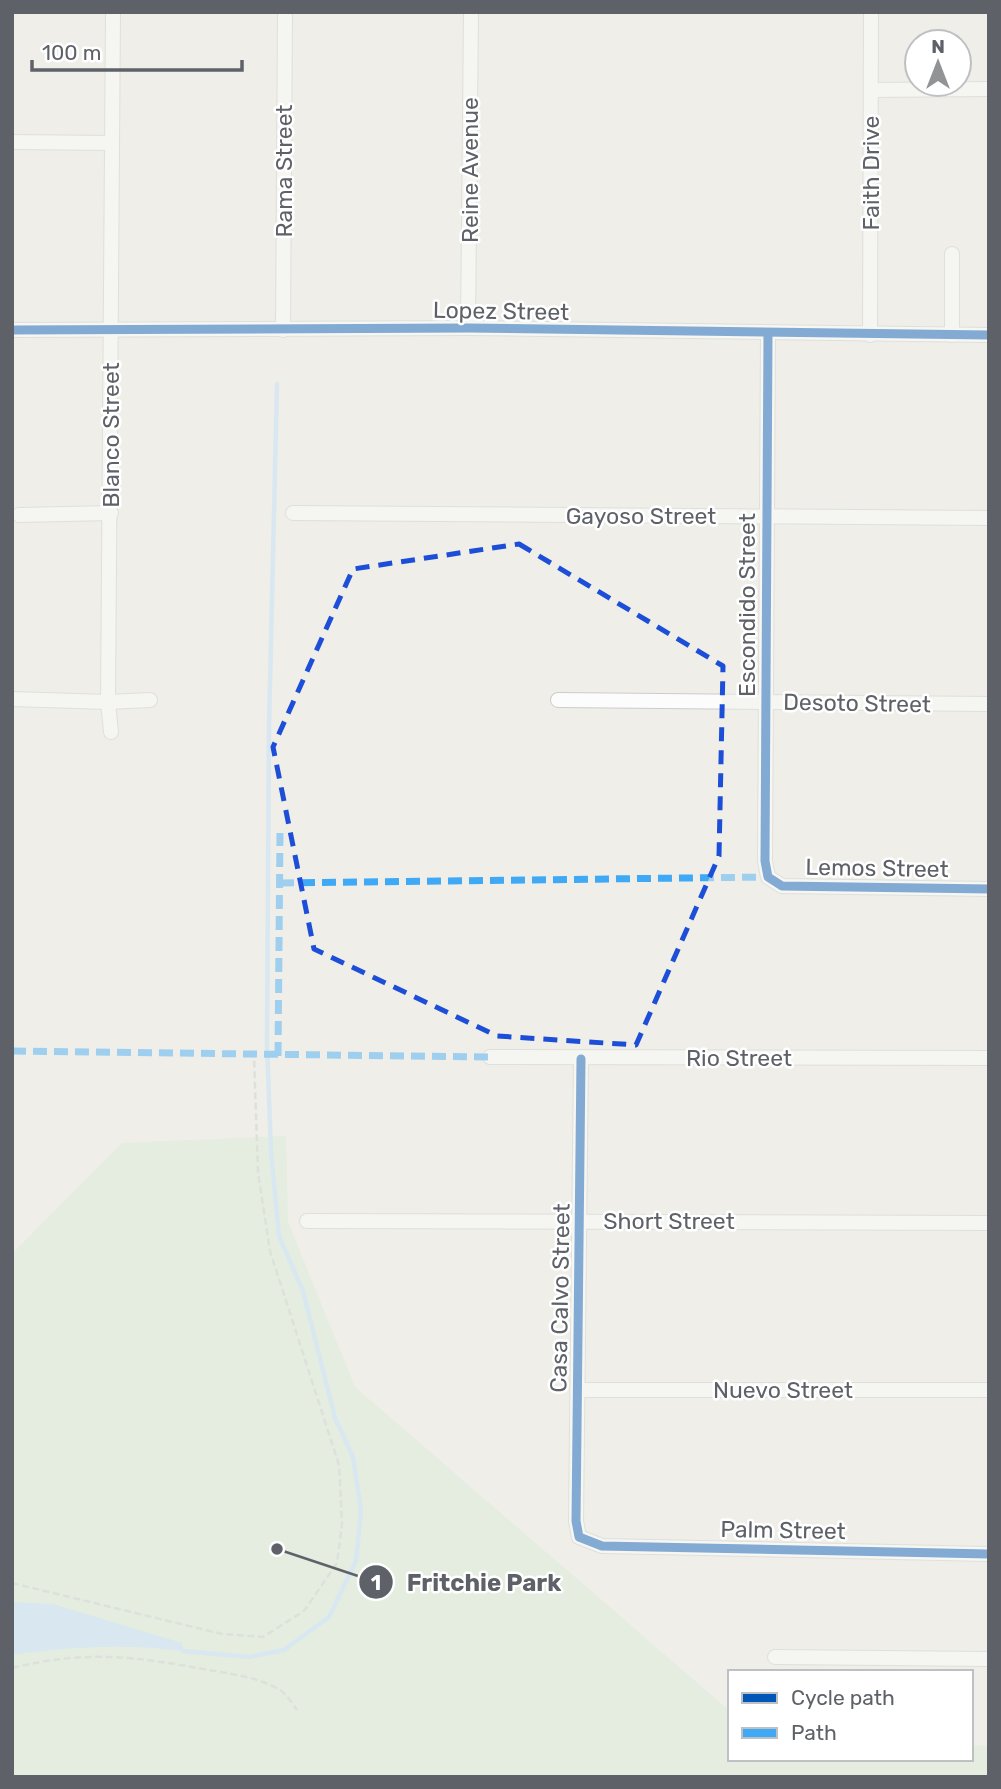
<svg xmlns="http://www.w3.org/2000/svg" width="1001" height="1789" font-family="Rubik,sans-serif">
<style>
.green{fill:#d7ebd4}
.water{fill:#bedff8}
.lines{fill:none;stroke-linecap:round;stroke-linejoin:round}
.stream{stroke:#bedff8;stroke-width:4.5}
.minor-casing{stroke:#cccccb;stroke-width:16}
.path{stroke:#cacfcb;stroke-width:2.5;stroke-dasharray:7 3.5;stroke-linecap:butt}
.minor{stroke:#fdfcfc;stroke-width:14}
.quiet{stroke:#3fa9f5;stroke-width:7;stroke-dasharray:14 7;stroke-linecap:butt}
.cycleway-casing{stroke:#fff;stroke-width:13}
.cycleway{stroke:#0057b8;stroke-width:9}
.marked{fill:none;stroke:#1d4ed8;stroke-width:5;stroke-dasharray:14 9;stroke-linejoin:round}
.labels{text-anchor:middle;stroke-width:5;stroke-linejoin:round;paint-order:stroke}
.street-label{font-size:23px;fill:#5e6268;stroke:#fff}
.leader{fill:none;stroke:#5e6268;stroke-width:2.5}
.callout-dot{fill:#5e6268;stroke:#fff;stroke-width:2.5}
.mark-label{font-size:21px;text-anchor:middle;font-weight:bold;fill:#fff}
.callout-label{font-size:24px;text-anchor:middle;font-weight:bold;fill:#5e6268;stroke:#fff;stroke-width:5;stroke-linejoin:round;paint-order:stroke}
</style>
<rect width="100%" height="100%" fill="#efeee9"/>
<polygon class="green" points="286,1136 288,1222 355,1387 730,1711 730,1759 971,1759 971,1745 989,1746 989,1777 12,1777 12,1254 122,1143"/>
<path class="water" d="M12 1602 53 1604 182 1643 183 1651C128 1643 67 1647 12 1655Z"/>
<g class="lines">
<polyline class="stream" points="183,1651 248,1657 284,1650 329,1617 356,1561 361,1510 353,1457 335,1418 303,1291 279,1236 271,1152 267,1043 269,727 277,384"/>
<defs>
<g id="minor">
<polyline points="871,90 989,89"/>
<polyline points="12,142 112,143"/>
<polyline points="468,328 471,12"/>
<polyline points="12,330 468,328 989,335"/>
<polyline points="283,330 285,12"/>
<polyline points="768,334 765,861 768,877 782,886 989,889"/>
<polyline points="870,335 871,12"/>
<polyline points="952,335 952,254"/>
<polyline points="293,513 989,518"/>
<polyline points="19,515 111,513"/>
<polyline points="12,699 108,702 150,700"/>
<polyline points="558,700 989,704"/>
<polyline points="111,732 108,702 113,12"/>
<polyline points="490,1057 989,1058"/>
<polyline points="581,1059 576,1521 579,1537 602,1546 989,1554"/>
<polyline points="307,1221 989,1223"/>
<polyline points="577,1390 989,1390"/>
<polyline points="775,1657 989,1659"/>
</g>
</defs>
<use href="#minor" class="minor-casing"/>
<g class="path">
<polyline points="12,1583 222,1634 263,1637 304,1611 337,1563 342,1524 339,1465 270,1251 258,1173 254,1056"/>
<path d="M12 1668C86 1650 134 1656 208 1670 232 1674 258 1677 280 1690 286 1694 292 1703 297 1710"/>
</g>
<use href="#minor" class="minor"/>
<g class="quiet">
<polyline points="280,883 768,877"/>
<polyline points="12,1051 490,1057"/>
<polyline points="278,1056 280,833"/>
</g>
<defs>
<g id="cycleway">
<polyline points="12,330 468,328 989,335"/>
<polyline points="768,334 765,861 768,877 782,886 989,889"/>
<polyline points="581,1059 576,1521 579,1537 602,1546 989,1554"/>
</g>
</defs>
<use href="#cycleway" class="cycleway-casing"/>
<use href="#cycleway" class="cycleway"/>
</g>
<path d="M0 0H1001V1789H0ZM519 544 723 666 719 856 636 1045 497 1036 314 949 273 747 353 569Z" fill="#efeee9" fill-opacity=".55" fill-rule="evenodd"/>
<path class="marked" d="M519 544 723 666 719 856 636 1045 497 1036 314 949 273 747 353 569Z"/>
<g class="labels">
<g class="street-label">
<text transform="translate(470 170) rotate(-90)" y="8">Reine Avenue</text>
<text transform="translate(284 171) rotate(-90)" y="8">Rama Street</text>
<text transform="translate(871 173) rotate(-90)" y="8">Faith Drive</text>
<text transform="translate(501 311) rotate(1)" y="8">Lopez Street</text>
<text transform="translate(111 435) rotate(-90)" y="8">Blanco Street</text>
<text x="641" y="524">Gayoso Street</text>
<text transform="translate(747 605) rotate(-90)" y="8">Escondido Street</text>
<text transform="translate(857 703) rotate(1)" y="8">Desoto Street</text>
<text transform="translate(877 868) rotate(1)" y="8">Lemos Street</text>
<text x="739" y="1066">Rio Street</text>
<text x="669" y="1229">Short Street</text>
<text transform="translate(560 1298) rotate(-89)" y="8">Casa Calvo Street</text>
<text x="783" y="1398">Nuevo Street</text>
<text transform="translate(783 1530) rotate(1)" y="8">Palm Street</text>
</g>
</g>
<path class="leader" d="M277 1549L376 1582"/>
<g class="callout-dot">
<circle cx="277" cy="1549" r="7"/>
<circle cx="376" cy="1582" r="18"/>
</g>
<g class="mark-label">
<text x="376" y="1590">1</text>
</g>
<g class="callout-label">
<text x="484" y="1591">Fritchie Park</text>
</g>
<rect width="1001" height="1789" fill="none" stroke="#5e6268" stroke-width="28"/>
<rect x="728" y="1670" width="245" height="91" fill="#ffffff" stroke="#bfc0c3" stroke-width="2"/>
<rect x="742" y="1693" width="35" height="10" fill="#0057b8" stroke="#bfc0c3" stroke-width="2"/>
<text x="791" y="1705" font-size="21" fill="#5e6268">Cycle path</text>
<rect x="742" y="1728" width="35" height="10" fill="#3fa9f5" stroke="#bfc0c3" stroke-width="2"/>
<text x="791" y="1740" font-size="21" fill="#5e6268">Path</text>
<g transform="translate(938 63)"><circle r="33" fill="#ffffff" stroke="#bfc0c3" stroke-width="2"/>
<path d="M0-5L12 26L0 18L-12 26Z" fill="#919395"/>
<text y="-10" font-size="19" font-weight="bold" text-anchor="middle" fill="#5e6268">N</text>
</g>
<path d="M32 60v10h210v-10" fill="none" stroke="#5e6268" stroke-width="3.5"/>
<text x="42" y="60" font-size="21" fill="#5e6268" stroke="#ffffff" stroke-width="5" paint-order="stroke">100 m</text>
</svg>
